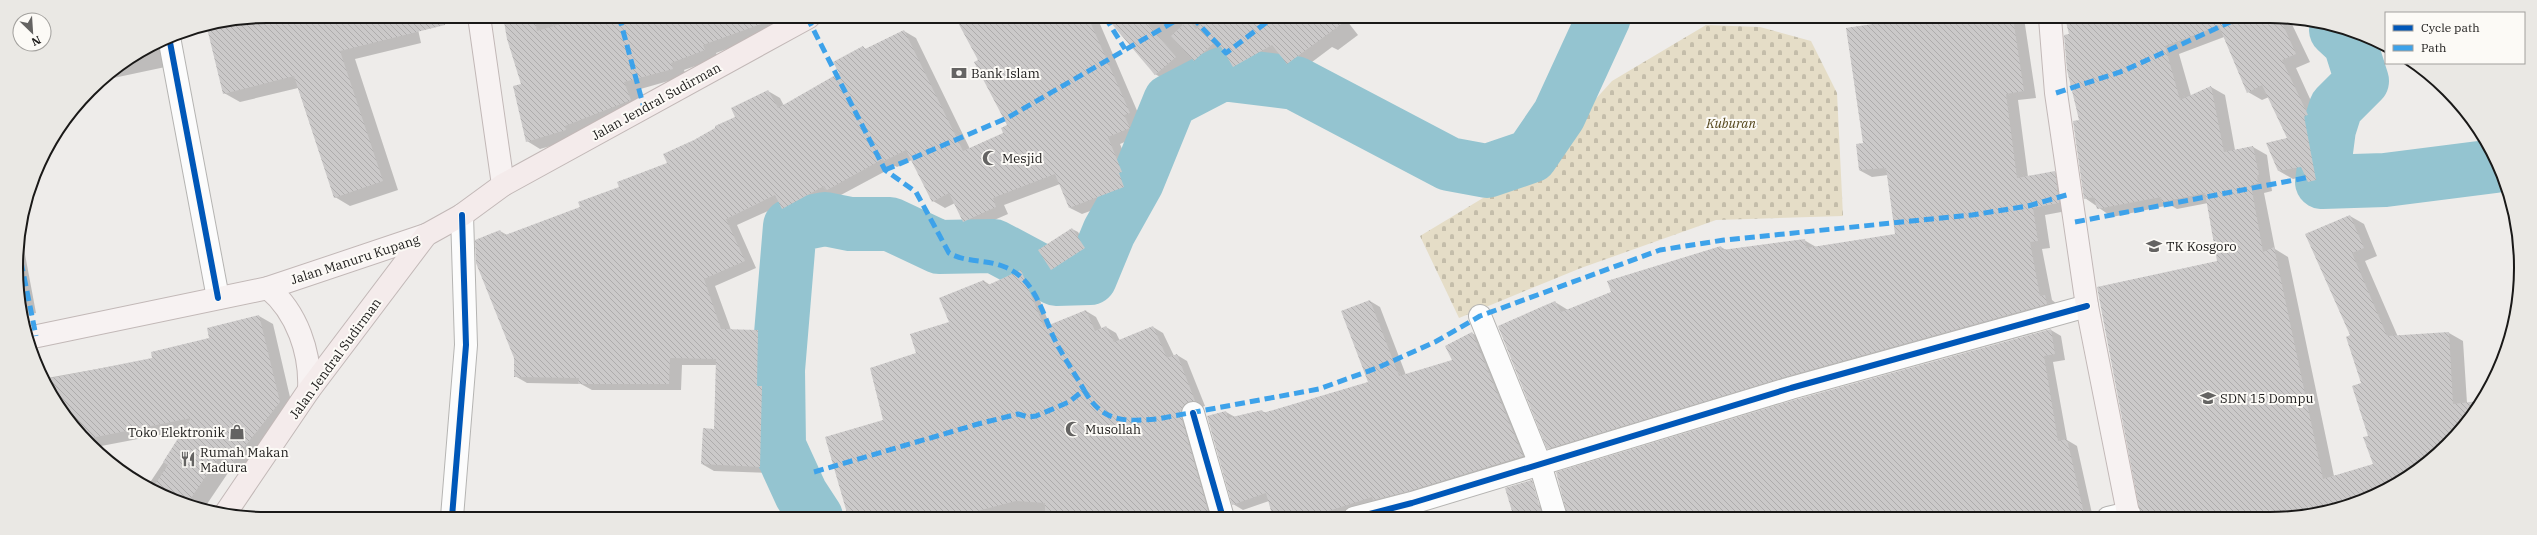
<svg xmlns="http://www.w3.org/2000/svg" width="2537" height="535" font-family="'IBM Plex Serif',serif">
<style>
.cemetery{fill:url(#cemetery-stones)}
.shadow{fill:#0003}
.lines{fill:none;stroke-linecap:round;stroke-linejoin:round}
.river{stroke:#94c4d0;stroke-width:54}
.building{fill:url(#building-back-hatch)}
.minor-casing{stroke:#b5b4b2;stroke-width:24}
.major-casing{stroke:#c2b8b7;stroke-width:24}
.highway-casing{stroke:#c2b8b7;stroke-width:24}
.minor{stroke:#fcfcfc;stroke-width:22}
.major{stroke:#f7f2f2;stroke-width:22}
.highway{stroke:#f4ebeb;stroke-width:22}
.quiet{stroke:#3da2ea;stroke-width:5;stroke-dasharray:10 5;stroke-linecap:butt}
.cycleway-casing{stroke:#fcfaf6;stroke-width:8}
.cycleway{stroke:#0057b8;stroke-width:6}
.labels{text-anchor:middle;stroke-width:4;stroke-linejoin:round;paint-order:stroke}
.poi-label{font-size:13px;fill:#1a1918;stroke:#fcfaf6;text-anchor:start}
.street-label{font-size:13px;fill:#1a1918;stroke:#fcfaf6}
.park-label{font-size:13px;font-style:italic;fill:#53451a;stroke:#fcfaf6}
.rim{fill:none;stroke:#1a1918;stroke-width:2}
</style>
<defs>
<pattern id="cemetery-stones" width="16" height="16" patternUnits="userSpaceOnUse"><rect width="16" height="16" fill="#e5ddc7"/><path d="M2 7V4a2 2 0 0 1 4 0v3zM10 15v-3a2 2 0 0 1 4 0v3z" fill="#c4bdaa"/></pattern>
<pattern id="building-back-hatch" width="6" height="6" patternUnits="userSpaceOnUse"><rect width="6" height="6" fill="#cbc9c9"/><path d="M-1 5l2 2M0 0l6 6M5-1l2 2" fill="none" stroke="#aeacac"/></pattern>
</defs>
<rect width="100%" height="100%" fill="#eeecea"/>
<polygon class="cemetery" points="1706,25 1760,27 1811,41 1837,93 1843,216 1716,220 1581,268 1459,318 1420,236 1493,192 1554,145 1612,81"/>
<g class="shadow">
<polygon points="268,16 415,16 421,43 355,59 398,190 350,206 335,197 298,88 240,102 224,93 208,28"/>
<polygon points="504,16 803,17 764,35 716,53 718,58 684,70 686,76 637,90 644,108 579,138 540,149 527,141 522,85"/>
<polygon points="956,17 1097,17 1141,120 1136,122 1141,135 1120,144 1134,178 1131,180 1136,194 1082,214 1070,208 1060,184 1004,205 1008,214 976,228 964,221 955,203 945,208 933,201 912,160 897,167 895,166 839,196 835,194 795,215 781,205 737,225 756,268 715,286 731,330 757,331 769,337 768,391 774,394 771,473 714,471 702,464 715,430 717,365 682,365 681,390 592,390 581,384 527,383 515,376 515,358 500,231 507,235 581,208 669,164 694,141 736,117 768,91 780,98 784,106 840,73 863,47 867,50 904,31 916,38 970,149 1004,134 1008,126 979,60"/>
<polygon points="1107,17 1344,17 1358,35 1338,50 1332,47 1300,71 1288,64 1280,54 1246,74 1234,67 1225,51 1207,67 1194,59 1167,81 1155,74"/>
<polygon points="1750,18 1792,18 1757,24"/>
<polygon points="1800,18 1819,18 1819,19"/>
<polygon points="1920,18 2024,18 2036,98 2018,100 2028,177 2055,172 2067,180 2072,210 2045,215 2050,248 2042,249 2052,300 2057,304 1561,455 1548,448 1555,302 1568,310 1721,247 1726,250 1804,240 1816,247 1896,235 1888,175 1872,177 1859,170 1864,144 1848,28"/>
<polygon points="2066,18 2289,18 2310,62 2296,68 2321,123 2318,124 2330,188 2323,190 2308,182 2306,176 2293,179 2279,171 2289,139 2269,97 2262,100 2248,92 2224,37 2179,54 2191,96 2211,87 2225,95 2235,150 2253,147 2267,155 2272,191 2264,193 2275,249 2288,257 2334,476 2374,465 2363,383 2352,336 2350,216 2364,224 2377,256 2365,261 2398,337 2449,333 2463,341 2467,403 2478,402 2447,445 2381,493 2286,518 2142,518 2142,510 2218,262 2208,203 2177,209 2170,205 2112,217 2085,198 2080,121 2071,34"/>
<polygon points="165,40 170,66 104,80"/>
<polygon points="1072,229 1078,232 1091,252 1058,273 1052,270 1039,250"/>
<polygon points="21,233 36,313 25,316 17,251"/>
<polygon points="1021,271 1031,277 1050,326 1086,311 1096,317 1102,329 1106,327 1116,333 1120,341 1153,327 1163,333 1174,356 1177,355 1187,361 1205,406 1194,410 1218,518 855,517 848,512 884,421 918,354 950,322 984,281 990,285"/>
<polygon points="1370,301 1380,307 1406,375 1454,361 1472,333 1482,339 1533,462 1355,518 1274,518 1269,501 1243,510 1233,504 1208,417 1226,412 1235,417 1262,411 1266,413 1369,383"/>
<polygon points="259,316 273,324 293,410 246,471 234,464 205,507 147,487 185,430 96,447 78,433 47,378 153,359 210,338"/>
<polygon points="2051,330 2061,336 2065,360 2053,362 2067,440 2077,446 2093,518 1569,518"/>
<polygon points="1539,505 1549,510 1551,518 1515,518"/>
</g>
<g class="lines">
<g class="river">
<polyline points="2336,30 2350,43 2362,81 2336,107 2329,129 2322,182 2385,180 2495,166"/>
<polyline points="816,517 801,494 779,446 778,370 790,226 825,219 850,224 890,224 939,247 994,246 1056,279 1090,278 1109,232 1137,182 1170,101 1222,74 1295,83 1449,164 1487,171 1531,156 1559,115 1604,17"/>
</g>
</g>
<g class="building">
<polygon points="268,16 444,16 445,25 340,51 383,181 334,198 294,76 223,94 207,28"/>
<polygon points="503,16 534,16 537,31 587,16 774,17 775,19 703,45 705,50 671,63 673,69 624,82 631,100 565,126 566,130 526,142 513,86 521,84 507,39"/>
<polygon points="955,17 1088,17 1130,113 1124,115 1130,128 1108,137 1122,172 1119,173 1124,187 1069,208 1055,174 993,198 996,207 963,222 949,193 932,202 906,150 884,161 883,159 827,190 824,186 782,209 775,195 726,219 745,261 704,279 721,329 758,330 757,386 762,386 760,467 701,464 703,428 714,429 716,359 670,358 669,384 578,384 579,378 514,377 514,358 476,263 475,240 500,230 503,236 580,207 578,202 619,187 617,182 667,163 663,154 694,140 715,128 715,126 735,117 731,108 768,90 778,108 839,73 833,62 863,46 865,49 904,30 963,151 1003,133 1001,128 1007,125 974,62 978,60"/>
<polygon points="1106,17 1142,17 1176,57 1155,75"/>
<polygon points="1204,17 1351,17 1287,64 1272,45 1233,67 1217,40 1194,61 1171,36 1188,20 1196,29 1206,20"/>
<polygon points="1913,18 2013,18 2024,91 2006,94 2017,178 2055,171 2059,203 2033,208 2038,241 2030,242 2040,296 2045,295 2047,304 1788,376 1547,449 1498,326 1555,301 1561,312 1611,292 1607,281 1721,246 1722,250 1805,239 1806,248 1895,234 1886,168 1859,170 1856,144 1863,143 1846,28"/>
<polygon points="2065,18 2280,18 2296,54 2282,60 2308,115 2304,116 2316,180 2308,182 2301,167 2278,171 2266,143 2287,138 2262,85 2247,93 2219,26 2165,46 2180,100 2211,86 2224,152 2253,146 2259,175 2257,175 2258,183 2251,185 2263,252 2274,247 2323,479 2373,464 2363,437 2368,436 2352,386 2361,383 2346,337 2350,335 2305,234 2350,215 2364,248 2352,253 2387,336 2449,332 2453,404 2479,401 2447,446 2394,484 2376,490 2377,494 2286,518 2141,518 2097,287 2217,261 2205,193 2162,202 2161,197 2097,209 2094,197 2084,199 2073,121 2079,120 2067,70 2064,35 2069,34"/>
<polygon points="1072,228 1085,248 1051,270 1038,250"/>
<polygon points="1021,270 1044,327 1086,310 1095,331 1106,326 1114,342 1153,326 1167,358 1177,354 1195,401 1184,405 1181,416 1210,518 1045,517 1045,503 1016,501 954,517 854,517 852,511 847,513 825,437 883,420 870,368 916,353 910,334 949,322 939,298 984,280 986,286"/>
<polygon points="1370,300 1399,376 1452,360 1445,346 1472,332 1523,456 1409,491 1373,500 1372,497 1307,518 1273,518 1266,493 1232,505 1207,416 1226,411 1228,418 1262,410 1263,413 1368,382 1341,311"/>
<polygon points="259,315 280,402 231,464 219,457 189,501 152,489 168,465 163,462 191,418 86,439 78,433 47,379 152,358 151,352 209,338 207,328"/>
<polygon points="2051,329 2055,354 2044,356 2058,441 2067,439 2085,518 1568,518 1556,472 1794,400"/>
<polygon points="1532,480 1543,518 1514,518 1505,488"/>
</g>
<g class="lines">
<defs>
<g id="minor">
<polyline points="169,37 218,298"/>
<polyline points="1480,316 1540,464 1556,518"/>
<polyline points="1193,413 1223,518"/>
<polyline points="452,517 466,345 462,215"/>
<polyline points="1354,518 1412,503 1791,388 2087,306"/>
<polyline points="2108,518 2129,513"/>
</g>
<g id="major">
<polyline points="479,16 503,185"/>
<polyline points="2050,18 2056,93 2087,306 2129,518"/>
<path d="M268 288C297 312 311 353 309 390"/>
<polyline points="28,338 268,288 426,235"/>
</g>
<polyline id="highway" points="225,514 309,390 426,235 462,215 503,185 809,17"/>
</defs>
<use href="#minor" class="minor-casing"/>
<use href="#major" class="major-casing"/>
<use href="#highway" class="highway-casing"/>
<use href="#minor" class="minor"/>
<use href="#major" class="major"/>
<use href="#highway" class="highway"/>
<g class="quiet">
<polyline points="619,16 644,108"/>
<path d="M807 17 885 170 916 192 949 253C967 263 986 259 1005 267 1039 281 1043 320 1059 348 1067 362 1076 376 1084 390"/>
<polyline points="1105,17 1125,49"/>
<polyline points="1192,17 1226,53 1271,19"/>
<polyline points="2056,93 2123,71 2239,18"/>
<polyline points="885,170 1007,118 1182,17"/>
<polyline points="2075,222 2310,177"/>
<polyline points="18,247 36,336"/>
<path d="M814 472 978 424 1018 414 1028 417 1036 416 1069 402 1084 390C1102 422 1123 422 1157 419L1319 389 1377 368 1435 342 1480 316 1660 250 1724 240 1972 215 2028 206 2070 194"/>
</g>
<defs>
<g id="cycleway">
<polyline points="169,37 218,298"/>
<polyline points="1193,413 1223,518"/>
<polyline points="452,517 466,345 462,215"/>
<polyline points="1354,518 1412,503 1791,388 2087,306"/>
</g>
</defs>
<use href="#cycleway" class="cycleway-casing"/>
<use href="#cycleway" class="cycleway"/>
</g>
<defs>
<symbol id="bank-bare" viewBox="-9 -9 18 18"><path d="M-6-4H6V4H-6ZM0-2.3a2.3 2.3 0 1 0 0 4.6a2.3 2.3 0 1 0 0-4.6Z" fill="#646362" stroke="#fcfaf6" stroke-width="2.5" paint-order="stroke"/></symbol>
<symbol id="mosque-bare" viewBox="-9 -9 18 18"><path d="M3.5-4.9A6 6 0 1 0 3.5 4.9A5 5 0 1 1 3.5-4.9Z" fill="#646362" stroke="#fcfaf6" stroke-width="2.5" paint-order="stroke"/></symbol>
<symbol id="school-bare" viewBox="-9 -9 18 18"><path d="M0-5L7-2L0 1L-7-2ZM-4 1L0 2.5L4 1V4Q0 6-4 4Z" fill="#646362" stroke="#fcfaf6" stroke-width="2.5" paint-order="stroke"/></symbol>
<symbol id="shop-bare" viewBox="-9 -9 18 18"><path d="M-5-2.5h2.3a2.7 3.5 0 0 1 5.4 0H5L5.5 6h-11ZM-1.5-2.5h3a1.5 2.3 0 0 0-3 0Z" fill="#646362" stroke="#fcfaf6" stroke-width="2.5" paint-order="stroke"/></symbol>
<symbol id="restaurant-bare" viewBox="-9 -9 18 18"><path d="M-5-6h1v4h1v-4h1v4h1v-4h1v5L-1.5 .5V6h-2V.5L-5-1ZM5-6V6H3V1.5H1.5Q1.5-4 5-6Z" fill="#646362" stroke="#fcfaf6" stroke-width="2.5" paint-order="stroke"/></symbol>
</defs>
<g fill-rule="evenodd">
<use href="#bank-bare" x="948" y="62" width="22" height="22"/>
<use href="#mosque-bare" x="979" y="147" width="22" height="22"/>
<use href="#school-bare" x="2143" y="235" width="22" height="22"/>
<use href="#school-bare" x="2197" y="387" width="22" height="22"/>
<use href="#mosque-bare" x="1062" y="418" width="22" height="22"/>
<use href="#shop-bare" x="226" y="421" width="22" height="22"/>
<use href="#restaurant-bare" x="177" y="448" width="22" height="22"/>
</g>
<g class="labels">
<g class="poi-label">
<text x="971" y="78">Bank Islam</text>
<text x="1002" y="163">Mesjid</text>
<text x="2166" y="251">TK Kosgoro</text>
<text x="2220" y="403">SDN 15 Dompu</text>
<text x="1085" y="434">Musollah</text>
<text x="225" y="437" text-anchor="end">Toko Elektronik</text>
<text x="200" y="457">Rumah Makan<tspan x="200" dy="15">Madura</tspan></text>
</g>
<g class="street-label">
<text transform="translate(656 101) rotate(-29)" y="5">Jalan Jendral Sudirman</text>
<text transform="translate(355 259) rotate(-18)" y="5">Jalan Manuru Kupang</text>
<text transform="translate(335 358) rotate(-54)" y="5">Jalan Jendral Sudirman</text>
</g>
<g class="park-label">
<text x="1731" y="128">Kuburan</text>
</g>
</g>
<path d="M0 0H2537V535H0ZM267 23H2270A244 244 0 0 1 2514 267V268A244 244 0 0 1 2270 512H267A244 244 0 0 1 23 268V267A244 244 0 0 1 267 23Z" fill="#eae8e4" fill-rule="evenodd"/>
<path class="rim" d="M267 23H2270A244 244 0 0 1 2514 267V268A244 244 0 0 1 2270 512H267A244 244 0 0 1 23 268V267A244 244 0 0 1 267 23Z"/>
<rect x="2385" y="12" width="140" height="52" fill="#fcfaf6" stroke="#a2a09d"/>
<rect x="2393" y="25" width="20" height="6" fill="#0057b8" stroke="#a2a09d"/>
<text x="2421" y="32" font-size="12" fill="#1a1918">Cycle path</text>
<rect x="2393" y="45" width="20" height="6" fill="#3da2ea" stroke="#a2a09d"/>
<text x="2421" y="52" font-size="12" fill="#1a1918">Path</text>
<g transform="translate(32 32) rotate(155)"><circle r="19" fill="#fcfaf6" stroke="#a2a09d"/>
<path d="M0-3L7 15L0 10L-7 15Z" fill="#646362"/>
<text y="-6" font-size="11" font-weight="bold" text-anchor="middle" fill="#1a1918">N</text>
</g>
</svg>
